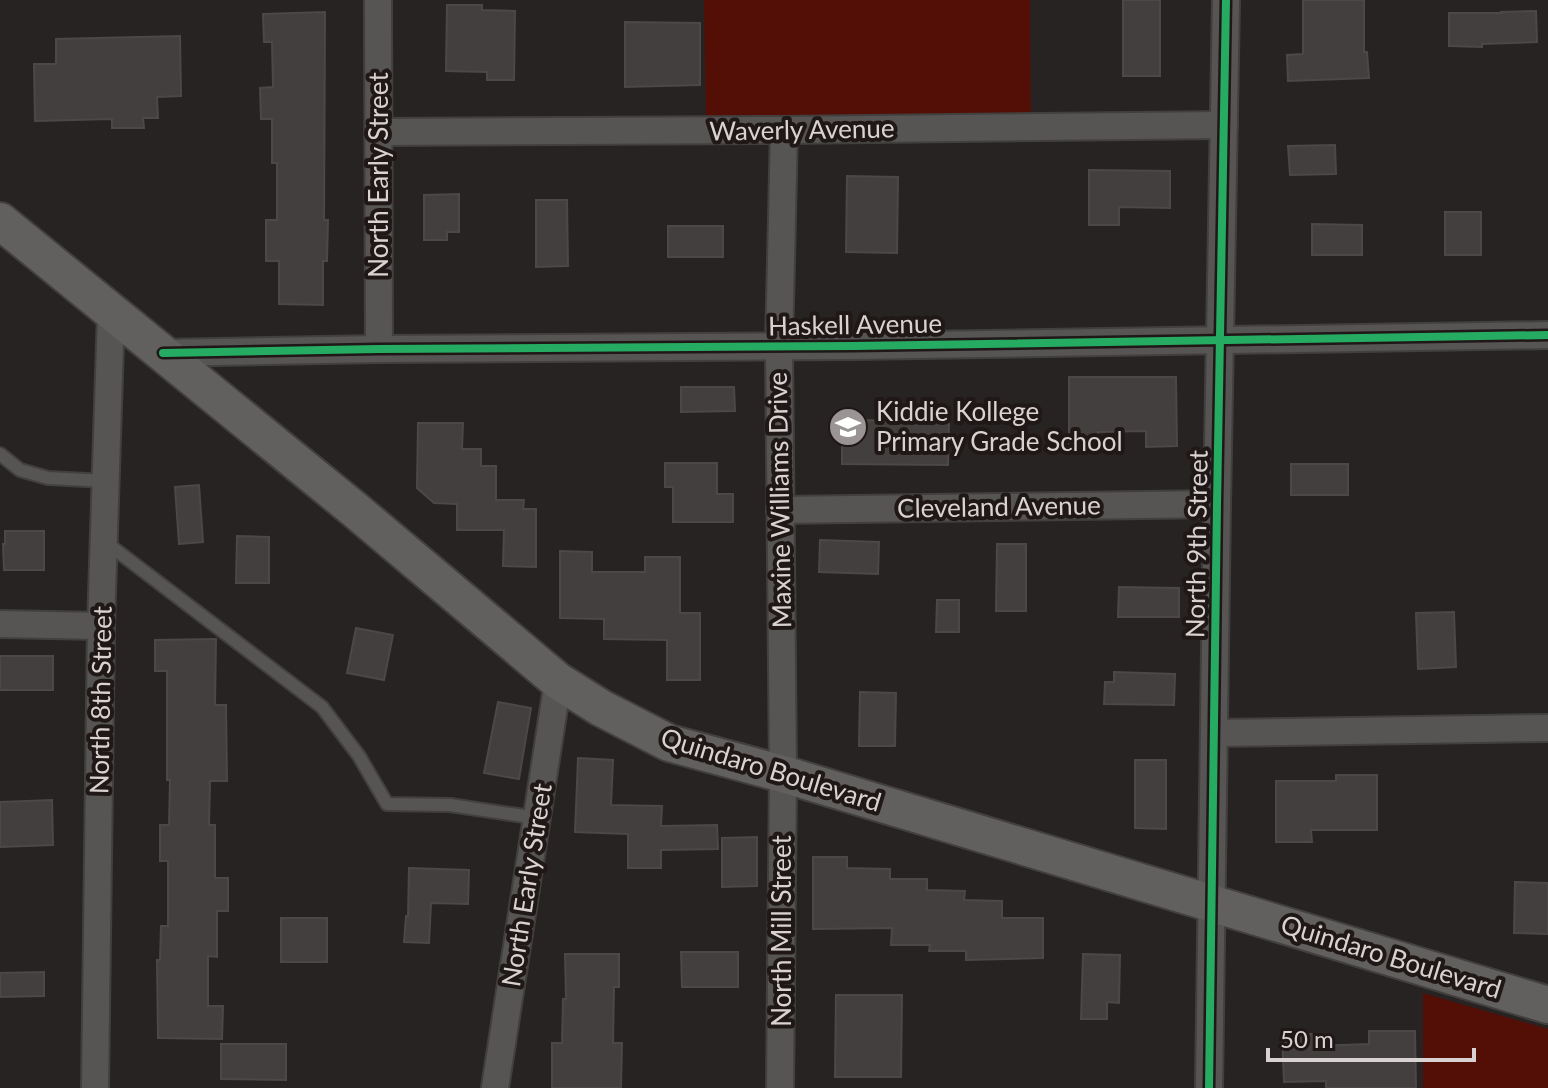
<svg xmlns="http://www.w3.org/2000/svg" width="1548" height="1088" font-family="Lato,sans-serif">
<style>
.green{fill:#530f06}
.building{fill:#433f3e;stroke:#4b4847;stroke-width:2}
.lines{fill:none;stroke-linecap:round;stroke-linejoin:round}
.lane-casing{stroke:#42403f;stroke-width:16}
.street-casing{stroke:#42403f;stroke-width:30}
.secondary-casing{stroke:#42403f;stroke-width:40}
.lane{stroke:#575454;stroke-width:12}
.street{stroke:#575454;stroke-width:26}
.secondary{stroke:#625f5f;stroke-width:36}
.cycleway-casing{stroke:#1f1817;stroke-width:13}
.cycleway{stroke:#26ab63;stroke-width:8}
.labels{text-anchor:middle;stroke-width:8;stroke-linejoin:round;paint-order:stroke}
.street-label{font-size:26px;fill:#d8d3d2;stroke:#1f1817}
.poi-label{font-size:26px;fill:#d8d3d2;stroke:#1f1817;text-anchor:start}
</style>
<rect width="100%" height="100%" fill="#272322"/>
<g class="green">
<polygon points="704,0 1030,0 1031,116 706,118"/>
<polygon points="1423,993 1548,1029 1548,1088 1423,1088"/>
</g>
<g class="building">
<rect x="1123" y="0" width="37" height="76"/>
<polygon points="1303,0 1364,0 1364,52 1367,52 1369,78 1288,81 1287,55 1303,54"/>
<polygon points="447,5 482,5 482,10 515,11 514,80 487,80 487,72 446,71"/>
<polygon points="1536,11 1537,42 1482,44 1482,47 1449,46 1449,13 1501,13 1501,12"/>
<polygon points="325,12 324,220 328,220 327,261 323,261 323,305 279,304 279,261 266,261 266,220 277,220 277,163 272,163 272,119 261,119 260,88 273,87 272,42 264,42 263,14"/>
<polygon points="625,22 700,23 700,85 625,87"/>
<polygon points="180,36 181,96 157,97 158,118 143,118 144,128 112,128 112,119 35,121 34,64 56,64 56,39"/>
<polygon points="1335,145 1336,174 1290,175 1288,146"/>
<polygon points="1089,170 1170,171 1170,208 1119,207 1119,225 1089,225"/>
<polygon points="847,176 898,177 897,253 846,252"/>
<polygon points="459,194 459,232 447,232 447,240 424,240 424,195"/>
<polygon points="536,200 567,200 568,266 536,267"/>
<rect x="1445" y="212" width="36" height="43"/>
<polygon points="1312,224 1362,225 1362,255 1312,255"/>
<rect x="668" y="226" width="55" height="31"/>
<polygon points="1069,377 1176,377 1177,446 1146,447 1146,431 1098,432 1099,449 1069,449"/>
<polygon points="681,387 734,387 735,411 681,412"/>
<polygon points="842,420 949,421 948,465 842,464"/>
<polygon points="418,423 463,423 462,449 481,449 481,466 496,466 496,500 524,500 523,509 536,509 536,567 503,566 504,530 457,530 457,504 434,503 417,488"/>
<polygon points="665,463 717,463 717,494 733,494 733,522 673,522 673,487 665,487"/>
<rect x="1291" y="464" width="57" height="31"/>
<polygon points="199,485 203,542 179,544 175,487"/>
<polygon points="5,531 44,531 44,570 4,570 3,544 5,544"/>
<polygon points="237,536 269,537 269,583 236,583"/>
<polygon points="820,540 879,542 878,574 819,572"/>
<polygon points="997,544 1026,544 1026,611 996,611"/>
<polygon points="560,551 592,552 592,572 645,572 645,557 680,557 680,613 700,613 700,680 667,680 667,640 604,639 604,619 560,618"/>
<polygon points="1119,587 1179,588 1179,617 1118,617"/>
<polygon points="937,600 959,600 959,632 936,632"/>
<polygon points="1454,612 1456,667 1418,669 1416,613"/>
<polygon points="356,628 393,635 384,680 347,673"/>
<polygon points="216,639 215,705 226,705 227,781 210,781 209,825 215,825 215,878 228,878 228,911 217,911 217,957 208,956 208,1006 223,1006 222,1039 158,1038 157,960 160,960 161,926 168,926 168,861 160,861 160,825 169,825 170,780 167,780 167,671 155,671 155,640"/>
<rect x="0" y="656" width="53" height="34"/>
<polygon points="1114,672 1175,674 1174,705 1104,704 1105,682 1114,682"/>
<polygon points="860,692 896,693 895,746 859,746"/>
<polygon points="498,702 531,708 519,779 484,773"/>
<polygon points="578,758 613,760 611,805 662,806 661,826 717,825 718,849 661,850 661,868 628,868 628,834 575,832"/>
<polygon points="1135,760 1166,760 1166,829 1135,828"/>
<polygon points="1336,775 1377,775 1377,830 1311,830 1312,842 1276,842 1276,781 1336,781"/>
<polygon points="52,800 53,845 0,847 0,802"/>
<polygon points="757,837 757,886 722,887 722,838"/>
<polygon points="813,857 847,857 847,868 890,869 890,879 927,879 927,890 965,891 964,900 1002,901 1002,918 1043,918 1043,958 966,960 966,951 929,951 930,945 891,945 892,928 813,929"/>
<polygon points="409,868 469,870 468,904 431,903 429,943 404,942 406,916 408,916"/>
<polygon points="1515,882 1548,883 1548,934 1514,933"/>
<rect x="281" y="918" width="46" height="44"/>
<polygon points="681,952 738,952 738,987 682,987"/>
<polygon points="565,954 619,954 619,987 614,987 613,1043 622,1043 621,1088 552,1088 552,1043 562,1043 563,999 566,999"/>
<polygon points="1083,954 1120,955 1119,1003 1107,1002 1107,1019 1081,1019"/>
<polygon points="44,972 44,996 0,997 0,973"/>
<polygon points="836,995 902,995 901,1077 835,1077"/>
<polygon points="1369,1031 1415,1031 1416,1088 1326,1088 1326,1081 1284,1082 1282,1034 1313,1034 1314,1046 1369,1044"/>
<polygon points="221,1044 286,1044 286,1080 221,1079"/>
</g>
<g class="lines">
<defs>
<g id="lane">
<polyline points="0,454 20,470 48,478 106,481"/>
<polyline points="104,541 322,707 359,756 387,804 450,805 537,818"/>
</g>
<g id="street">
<polyline points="378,0 379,349"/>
<polyline points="379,132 784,130 1224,125"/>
<polyline points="163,353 379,349 853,346 1548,335"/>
<polyline points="780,510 1217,504"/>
<polyline points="0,624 101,626"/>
<polyline points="1214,733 1548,728"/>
<polyline points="95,1088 101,626 111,312"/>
<polyline points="495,1088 558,681"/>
<polyline points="780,1088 783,774 779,347 784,130"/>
<polyline points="1209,1088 1217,504 1226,0"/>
</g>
<polyline id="secondary" points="0,221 354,509 558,681 601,708 669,743 783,774 1548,1005"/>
</defs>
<use href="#lane" class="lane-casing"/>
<use href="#street" class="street-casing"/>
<use href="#secondary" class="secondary-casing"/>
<use href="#lane" class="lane"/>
<use href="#street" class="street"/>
<use href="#secondary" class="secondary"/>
<defs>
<g id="cycleway">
<polyline points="163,353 379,349 853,346 1548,335"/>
<polyline points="1209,1088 1217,504 1226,0"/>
</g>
</defs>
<use href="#cycleway" class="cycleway-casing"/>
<use href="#cycleway" class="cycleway"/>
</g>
<defs>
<symbol id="school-disc" viewBox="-11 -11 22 22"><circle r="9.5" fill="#9a9594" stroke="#1f1817"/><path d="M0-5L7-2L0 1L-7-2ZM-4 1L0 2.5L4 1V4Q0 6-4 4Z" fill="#fff"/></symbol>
</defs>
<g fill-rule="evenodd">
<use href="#school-disc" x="826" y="405" width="44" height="44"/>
</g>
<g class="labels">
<g class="street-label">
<text transform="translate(802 130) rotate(-1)" y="9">Waverly Avenue</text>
<text transform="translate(379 175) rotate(-90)" y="9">North Early Street</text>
<text transform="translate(855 325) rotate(-1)" y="9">Haskell Avenue</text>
<text transform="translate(780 500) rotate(-91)" y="9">Maxine Williams Drive</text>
<text transform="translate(999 507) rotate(-1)" y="9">Cleveland Avenue</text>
<text transform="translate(1197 544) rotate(-89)" y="9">North 9th Street</text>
<text transform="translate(101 700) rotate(-89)" y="9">North 8th Street</text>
<text transform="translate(771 770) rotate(17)" y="9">Quindaro Boulevard</text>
<text transform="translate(527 885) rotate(-81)" y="9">North Early Street</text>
<text transform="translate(782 931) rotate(-90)" y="9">North Mill Street</text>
<text transform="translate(1391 957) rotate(17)" y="9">Quindaro Boulevard</text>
</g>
<g class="poi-label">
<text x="876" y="421">Kiddie Kollege<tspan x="876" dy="30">Primary Grade School</tspan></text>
</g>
</g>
<path d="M1268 1048v12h206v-12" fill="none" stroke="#d8d3d2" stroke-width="4"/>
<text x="1280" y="1048" font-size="24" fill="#d8d3d2" stroke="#1f1817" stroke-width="6" paint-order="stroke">50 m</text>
</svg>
